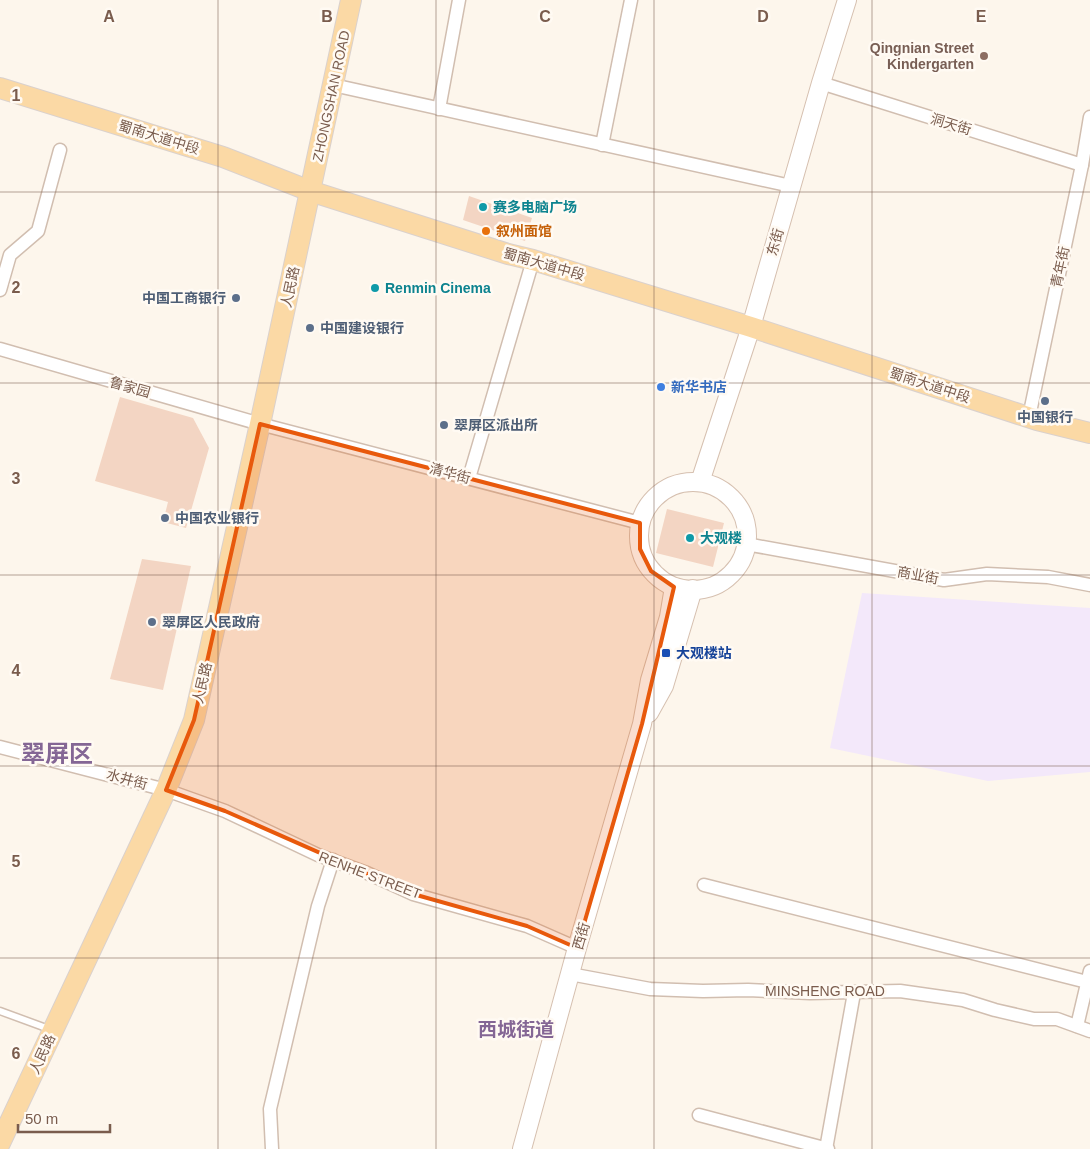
<svg xmlns="http://www.w3.org/2000/svg" width="1090" height="1149" font-family="Helvetica,'Noto Sans SC',sans-serif">
<style>
.education{fill:#f3e8fa}
.building{fill:#f3d5c3}
.lines{fill:none;stroke-linecap:round;stroke-linejoin:round}
.lane-casing{stroke:#d1beb0;stroke-width:9}
.street-casing{stroke:#d1beb0;stroke-width:15}
.secondary-casing{stroke:#d6c0b0;stroke-width:20}
.primary-casing{stroke:#dad1cd;stroke-width:22}
.lane{stroke:#fff;stroke-width:6}
.street{stroke:#fff;stroke-width:12}
.secondary{stroke:#fff;stroke-width:18}
.primary{stroke:#fbd9a5;stroke-width:20}
.marked{fill:#e8590c;fill-opacity:0.2;stroke:#e8590c;stroke-width:4;stroke-linejoin:round}
.grid{fill:none;stroke:#7a5c4d;stroke-width:1;stroke-opacity:0.55}
.education-dot{fill:#8d6e63;stroke:#fffaf3;stroke-width:2}
.culture-dot{fill:#0f9aa8;stroke:#fffaf3;stroke-width:2}
.food-dot{fill:#e8710a;stroke:#fffaf3;stroke-width:2}
.service-dot{fill:#5c6f8a;stroke:#fffaf3;stroke-width:2}
.shop-dot{fill:#3f7fe0;stroke:#fffaf3;stroke-width:2}
.transit-dot{fill:#1a4fb4;stroke:#fffaf3;stroke-width:2}
.labels{text-anchor:middle;stroke-width:5;stroke-linejoin:round;paint-order:stroke}
.education-label{font-size:14px;font-weight:bold;fill:#785e54;stroke:#fffaf3;text-anchor:end}
.street-label{font-size:14px;fill:#7a5c4d;stroke:#fffaf3}
.culture-label{font-size:14px;font-weight:bold;fill:#0d838f;stroke:#fffaf3;text-anchor:start}
.food-label{font-size:14px;font-weight:bold;fill:#c56008;stroke:#fffaf3;text-anchor:start}
.service-label{font-size:14px;font-weight:bold;fill:#4e5e75;stroke:#fffaf3;text-anchor:start}
.shop-label{font-size:14px;font-weight:bold;fill:#366cbe;stroke:#fffaf3;text-anchor:start}
.transit-label{font-size:14px;font-weight:bold;fill:#164399;stroke:#fffaf3;text-anchor:start}
.district-label{font-size:19px;font-weight:bold;fill:#846695;stroke:#fffaf3}
.town-label{font-size:24px;font-weight:bold;fill:#846695;stroke:#fffaf3}
.grid-label{font-size:16px;text-anchor:middle;font-weight:bold;fill:#7a5c4d;stroke:#fffaf3;stroke-width:5;stroke-linejoin:round;paint-order:stroke}
</style>
<rect width="100%" height="100%" fill="#fdf6ec"/>
<polygon class="education" points="862,593 1090,608 1090,772 988,781 830,748"/>
<g class="building">
<polygon points="469,196 532,218 525,241 463,220"/>
<polygon points="120,397 193,418 209,448 186,528 163,522 168,502 95,481"/>
<polygon points="667,509 724,523 713,567 656,553"/>
<polygon points="142,559 191,566 163,690 110,679"/>
</g>
<g class="lines">
<defs>
<polyline id="lane" points="0,1011 49,1029"/>
<g id="street">
<polyline points="821,83 1082,165"/>
<polyline points="333,85 791,186"/>
<polyline points="439,109 459,0"/>
<polyline points="602,145 631,0"/>
<polyline points="0,290 10,255 38,231 60,150"/>
<polyline points="0,349 260,424 640,523"/>
<polyline points="1029,417 1082,165 1090,117"/>
<polyline points="469,478 533,260"/>
<polyline points="746,544 944,580 987,574 1048,577 1090,585"/>
<polyline points="0,747 166,790 225,811 318,855 367,873 413,894 527,926 577,948"/>
<polyline points="704,885 1087,982"/>
<polyline points="570,974 650,989 703,991 748,990 810,993 900,991 963,1000 995,1010 1034,1019 1057,1019 1090,1031"/>
<polyline points="1077,1026 1090,971"/>
<polyline points="699,1115 828,1149"/>
<polyline points="272,1149 270,1109 318,906 333,860"/>
<polyline points="826,1149 854,993"/>
</g>
<g id="secondary">
<polyline points="700,482 751,327 821,83 847,0"/>
<circle cx="693" cy="536" r="54"/>
<polyline points="649,713 664,686 693,589"/>
<polyline points="522,1149 577,948 642,724 650,680 669,617 674,587"/>
</g>
<g id="primary">
<polyline points="0,88 223,157 310,191 508,254 533,260 751,327 1037,420 1090,433"/>
<polyline points="0,1143 166,790 194,720 260,424 351,0"/>
</g>
</defs>
<use href="#lane" class="lane-casing"/>
<use href="#street" class="street-casing"/>
<use href="#secondary" class="secondary-casing"/>
<use href="#primary" class="primary-casing"/>
<use href="#lane" class="lane"/>
<use href="#street" class="street"/>
<use href="#secondary" class="secondary"/>
<use href="#primary" class="primary"/>
</g>
<path class="marked" d="M260 424 640 523V549L651 571 674 587 642 724 577 948 527 926 413 894 225 811 166 790 194 720Z"/>
<path class="grid" d="M218 0V1149M436 0V1149M654 0V1149M872 0V1149M0 192H1090M0 383H1090M0 575H1090M0 766H1090M0 958H1090"/>
<circle class="education-dot" cx="984" cy="56" r="5"/>
<g class="culture-dot">
<circle cx="483" cy="207" r="5"/>
<circle cx="375" cy="288" r="5"/>
<circle cx="690" cy="538" r="5"/>
</g>
<circle class="food-dot" cx="486" cy="231" r="5"/>
<g class="service-dot">
<circle cx="236" cy="298" r="5"/>
<circle cx="310" cy="328" r="5"/>
<circle cx="1045" cy="401" r="5"/>
<circle cx="444" cy="425" r="5"/>
<circle cx="165" cy="518" r="5"/>
<circle cx="152" cy="622" r="5"/>
</g>
<circle class="shop-dot" cx="661" cy="387" r="5"/>
<rect class="transit-dot" x="661" y="648" width="10" height="10" rx="2.5"/>
<g class="labels">
<g class="education-label">
<text x="974" y="53">Qingnian Street<tspan x="974" dy="16">Kindergarten</tspan></text>
</g>
<g class="street-label">
<text transform="translate(331 96) rotate(-78)" y="5">ZHONGSHAN ROAD</text>
<text transform="translate(951 124) rotate(17)" y="5">洞天街</text>
<text transform="translate(159 137) rotate(17)" y="5">蜀南大道中段</text>
<text transform="translate(775 242) rotate(-74)" y="5">东街</text>
<text transform="translate(544 264) rotate(16)" y="5">蜀南大道中段</text>
<text transform="translate(1060 267) rotate(-78)" y="5">青年街</text>
<text transform="translate(290 287) rotate(-78)" y="5">人民路</text>
<text transform="translate(930 385) rotate(18)" y="5">蜀南大道中段</text>
<text transform="translate(130 387) rotate(16)" y="5">鲁家园</text>
<text transform="translate(450 473) rotate(15)" y="5">清华街</text>
<text transform="translate(918 575) rotate(10)" y="5">商业街</text>
<text transform="translate(202 683) rotate(-77)" y="5">人民路</text>
<text transform="translate(127 779) rotate(15)" y="5">水井街</text>
<text transform="translate(370 875) rotate(21)" y="5">RENHE STREET</text>
<text transform="translate(581 936) rotate(-74)" y="5">西街</text>
<text x="825" y="996">MINSHENG ROAD</text>
<text transform="translate(42 1054) rotate(-65)" y="5">人民路</text>
</g>
<g class="culture-label">
<text x="493" y="212">赛多电脑广场</text>
<text x="385" y="293">Renmin Cinema</text>
<text x="700" y="543">大观楼</text>
</g>
<g class="food-label">
<text x="496" y="236">叙州面馆</text>
</g>
<g class="service-label">
<text x="226" y="303" text-anchor="end">中国工商银行</text>
<text x="320" y="333">中国建设银行</text>
<text x="1045" y="422" text-anchor="middle">中国银行</text>
<text x="454" y="430">翠屏区派出所</text>
<text x="175" y="523">中国农业银行</text>
<text x="162" y="627">翠屏区人民政府</text>
</g>
<g class="shop-label">
<text x="671" y="392">新华书店</text>
</g>
<g class="transit-label">
<text x="676" y="658">大观楼站</text>
</g>
<g class="district-label">
<text x="516" y="1036">西城街道</text>
</g>
<g class="town-label">
<text x="57" y="762">翠屏区</text>
</g>
</g>
<g class="grid-label">
<text x="109" y="22">A</text>
<text x="327" y="22">B</text>
<text x="545" y="22">C</text>
<text x="763" y="22">D</text>
<text x="981" y="22">E</text>
<text x="16" y="101">1</text>
<text x="16" y="293">2</text>
<text x="16" y="484">3</text>
<text x="16" y="676">4</text>
<text x="16" y="867">5</text>
<text x="16" y="1059">6</text>
</g>
<path d="M18 1124v8h92v-8" fill="none" stroke="#7a5c4d" stroke-width="2.5"/>
<text x="25" y="1124" font-size="15" fill="#7a5c4d" stroke="#fffaf3" stroke-width="4" paint-order="stroke">50 m</text>
</svg>
